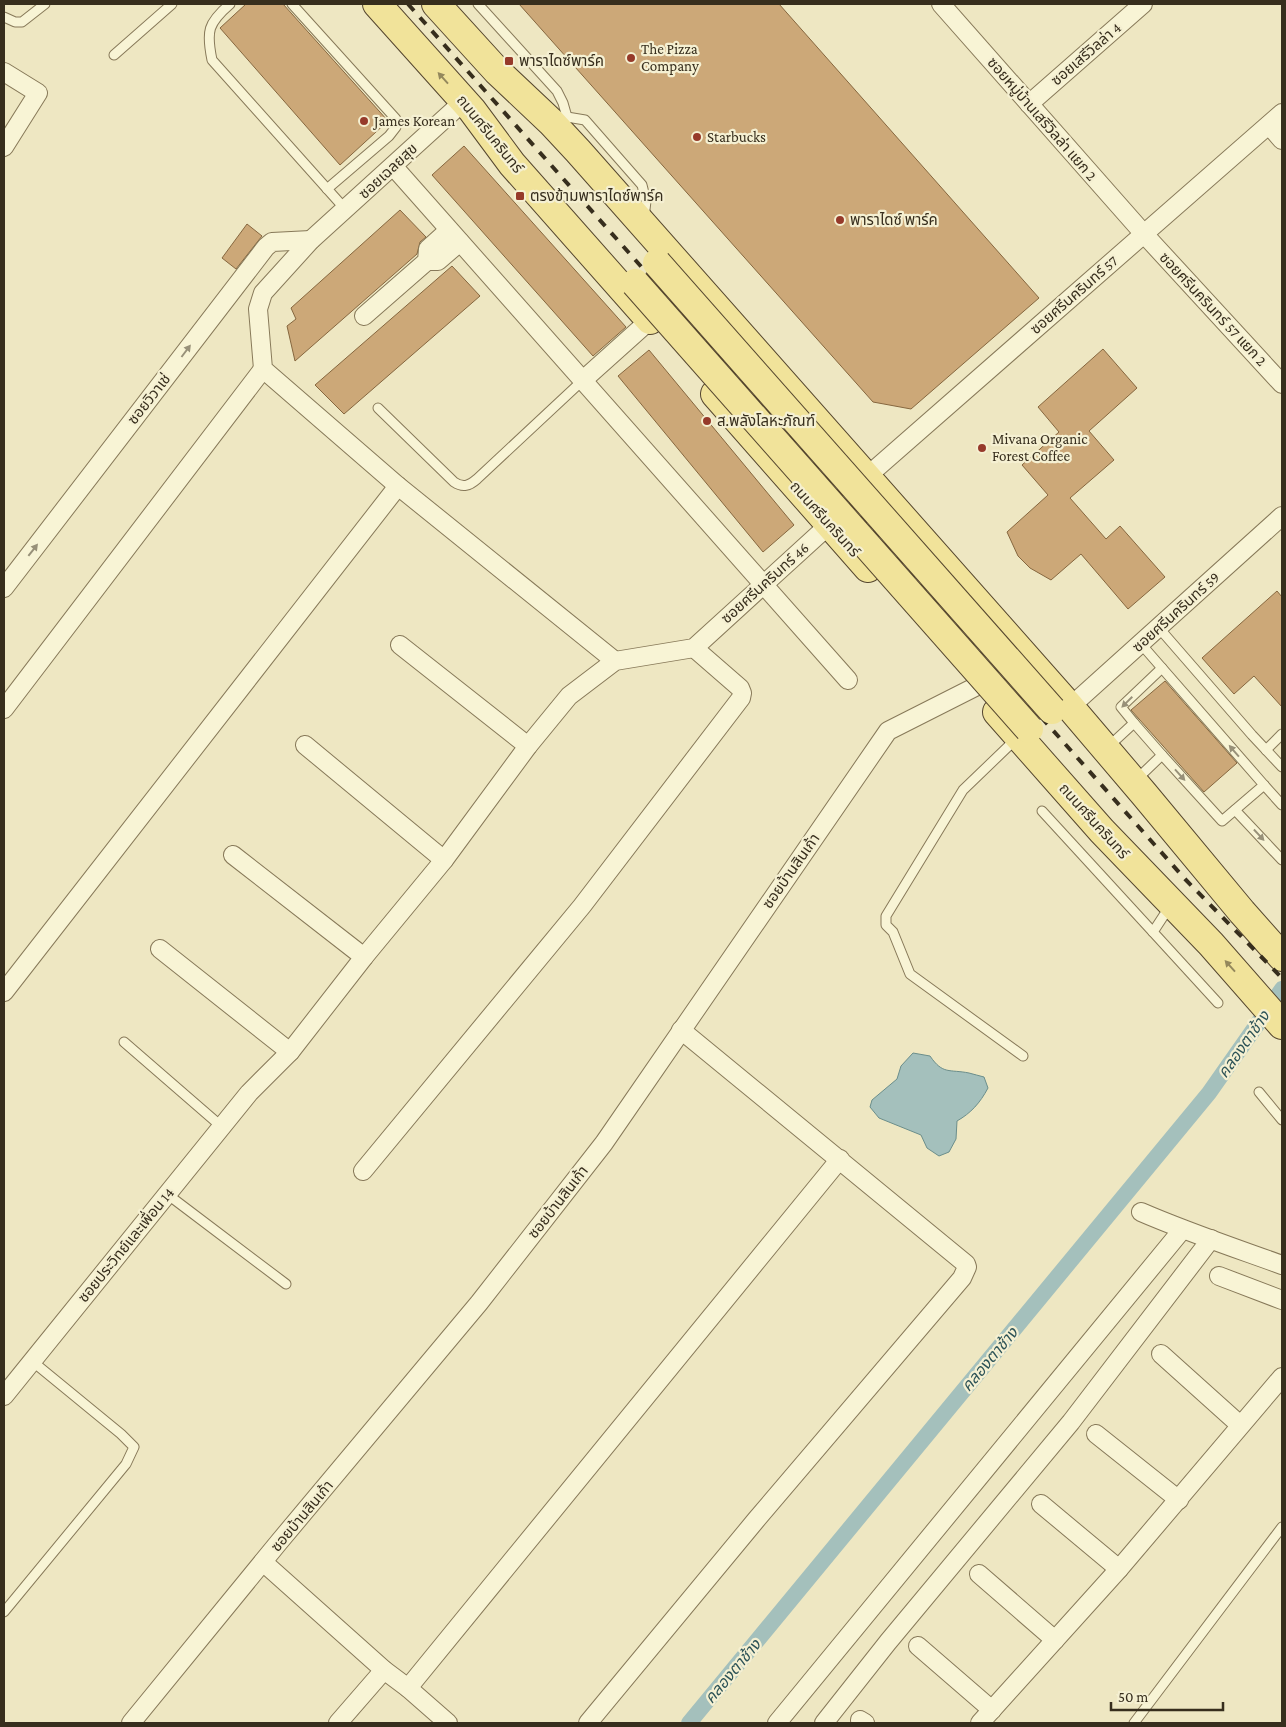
<svg xmlns="http://www.w3.org/2000/svg" width="1286" height="1727" font-family="'Crimson Pro','Noto Sans Thai',serif">
<style>
.water{fill:#a4c0bc;stroke:#6b8e8b}
.lines{fill:none;stroke-linecap:round;stroke-linejoin:round}
.canal{stroke:#a4c0bc;stroke-width:16}
.building{fill:#cca878;stroke:#86673f}
.lane-casing{stroke:#877959;stroke-width:11}
.street-casing{stroke:#877959;stroke-width:20}
.primary-casing{stroke:#55462e;stroke-width:30}
.lane{stroke:#f8f4d5;stroke-width:9}
.street{stroke:#f8f4d5;stroke-width:18}
.primary{stroke:#f1e39a;stroke-width:28}
.rail{stroke:#372e1d;stroke-width:4;stroke-dasharray:9 9;stroke-linecap:butt}
.primary-bridge-casing{stroke:#55462e;stroke-width:30;stroke-linecap:butt}
.primary-bridge{stroke:#f1e39a;stroke-width:28}
.oneway{fill:#94885c}
.oneway2{fill:#989179}
.poi-dot{fill:#963a2a;stroke:#f5f0d2;stroke-width:2}
.labels{text-anchor:middle;stroke-width:4.5;stroke-linejoin:round;paint-order:stroke}
.poi-label{font-size:15px;fill:#372e1d;stroke:#f5f0d2;text-anchor:start}
.street-label{font-size:15px;fill:#372e1d;stroke:#f5f0d2}
.water-label{font-size:16px;font-style:italic;fill:#2d5357;stroke:#f5f0d2}
</style>
<rect width="100%" height="100%" fill="#eee7c2"/>
<path class="water" d="M913 1053 930 1056C943 1075 949 1069 969 1073 974 1074 979 1076 984 1077L988 1088C980 1103 971 1113 957 1121L956 1139 949 1152 939 1156 927 1148 921 1135 879 1118 870 1107 872 1100 897 1079 901 1066Z"/>
<g class="lines">
<polyline class="canal" points="689,1723 1209,1093 1282,989"/>
</g>
<g class="building">
<polygon points="246,4 283,4 388,121 340,165 220,28"/>
<polygon points="519,4 779,4 1039,298 911,409 873,402"/>
<polygon points="464,146 626,327 593,356 432,175"/>
<polygon points="400,210 426,237 420,242 417,254 295,361 287,326 296,319 291,308"/>
<polygon points="247,224 262,236 236,269 222,258"/>
<polygon points="452,266 480,296 344,414 315,385"/>
<polygon points="1103,349 1137,388 1089,431 1114,460 1070,498 1106,539 1120,526 1165,577 1128,609 1081,554 1051,580 1030,568 1018,556 1007,532 1048,495 1022,465 1059,432 1038,407"/>
<polygon points="649,350 794,525 763,552 618,376"/>
<polygon points="1277,591 1282,597 1282,707 1254,676 1234,694 1202,658"/>
<polygon points="1165,681 1237,763 1204,792 1131,710"/>
</g>
<g class="lines">
<defs>
<g id="lane">
<path d="M230 4C208 23 206 31 212 60L346 210"/>
<polyline points="292,4 396,119 396,127 389,136 327,189"/>
<polyline points="478,4 557,91 563,103 567,117"/>
<polyline points="4,17 15,22 22,22 45,4"/>
<polyline points="114,55 172,4"/>
<polyline points="554,121 567,117 585,120 642,185 646,201 644,218"/>
<path d="M378 408 454 482C463 488 469 486 477 479L582 381"/>
<polyline points="1159,628 1252,735 1282,767"/>
<polyline points="1134,723 1162,755"/>
<polyline points="1017,738 963,790 886,916 886,925 893,932 910,974 1023,1056"/>
<polyline points="1108,747 1134,723 1121,707 1162,668"/>
<polyline points="1266,750 1282,734"/>
<polyline points="1136,780 1162,755 1222,821 1264,785 1141,644"/>
<polyline points="1264,785 1282,805"/>
<polyline points="1235,810 1282,860"/>
<polyline points="1042,811 1153,932"/>
<polyline points="1170,906 1153,932 1218,1003"/>
<polyline points="124,1042 222,1127"/>
<polyline points="1259,1092 1282,1120"/>
<polyline points="167,1194 286,1284"/>
<polyline points="4,1612 126,1464 134,1447 121,1434 32,1361"/>
<polyline points="1134,1723 1282,1527"/>
</g>
<g id="street">
<polyline points="941,4 1144,234 1282,384"/>
<polyline points="4,72 38,93 4,147"/>
<polyline points="464,101 311,240 263,293 258,309 263,369 398,486 615,661"/>
<polyline points="1029,104 1143,4"/>
<polyline points="1269,125 1282,140"/>
<polyline points="393,166 848,680"/>
<polyline points="427,261 438,261 460,242"/>
<polyline points="364,316 427,261 428,249 449,230"/>
<polyline points="582,381 650,320"/>
<polyline points="4,588 266,247 272,242 311,240"/>
<polyline points="400,645 528,746"/>
<polyline points="1070,707 1282,516"/>
<polyline points="4,709 263,369"/>
<polyline points="305,745 444,860"/>
<polyline points="233,855 364,957"/>
<polyline points="160,949 290,1052"/>
<polyline points="4,992 398,486"/>
<polyline points="363,1171 582,906 741,698 742,693 740,688 694,648"/>
<path d="M1141 1212C1187 1232 1235 1248 1282 1265"/>
<polyline points="1219,1276 1282,1300"/>
<polyline points="1161,1354 1240,1425"/>
<polyline points="4,1396 249,1093 290,1052 364,957 444,860 528,746 569,696 615,661 694,648 830,524 872,472 1282,113"/>
<polyline points="1096,1434 1179,1500"/>
<polyline points="1041,1504 1119,1569"/>
<polyline points="263,1562 384,1670 408,1688 448,1723"/>
<polyline points="979,1574 1055,1640"/>
<polyline points="918,1646 992,1710"/>
<polyline points="408,1688 840,1159"/>
<polyline points="860,1720 865,1723"/>
<polyline points="131,1723 279,1542 479,1303 604,1143 888,731 975,687"/>
<polyline points="338,1723 384,1670"/>
<polyline points="588,1723 756,1520 962,1278 967,1267 966,1264 681,1030"/>
<polyline points="777,1723 1182,1230"/>
<polyline points="824,1723 888,1642 1071,1422 1211,1239"/>
<polyline points="980,1723 1119,1569 1282,1377"/>
</g>
<g id="primary">
<polyline points="377,4 472,110 512,164 650,320"/>
<polyline points="436,4 497,71 551,122 578,151 1070,707 1144,794 1242,912 1282,957"/>
<polyline points="715,394 868,568"/>
<polyline points="997,712 1102,831 1211,944 1282,1025"/>
</g>
</defs>
<use href="#lane" class="lane-casing"/>
<use href="#street" class="street-casing"/>
<use href="#primary" class="primary-casing"/>
<use href="#lane" class="lane"/>
<use href="#street" class="street"/>
<use href="#primary" class="primary"/>
<polyline class="rail" points="408,4 1185,879 1282,978"/>
<defs>
<g id="primary-bridge">
<polyline points="657,263 1052,710"/>
<polyline points="635,283 1029,729"/>
</g>
</defs>
<use href="#primary-bridge" class="primary-bridge-casing"/>
<use href="#primary-bridge" class="primary-bridge"/>
</g>
<defs><path id="oneway-solid" d="M-6-.8H1V-3.2L6.5 0L1 3.2V.8H-6Z" transform="scale(1.25)"/></defs>
<g class="oneway">
<use href="#oneway-solid" transform="translate(443 78) rotate(-132)"/>
<use href="#oneway-solid" transform="translate(1230 966) rotate(-132)"/>
</g>
<g class="oneway2">
<use href="#oneway-solid" transform="translate(186 351) rotate(-53)"/>
<use href="#oneway-solid" transform="translate(33 550) rotate(-52)"/>
<use href="#oneway-solid" transform="translate(1127 702) rotate(135)"/>
<use href="#oneway-solid" transform="translate(1234 751) rotate(-131)"/>
<use href="#oneway-solid" transform="translate(1180 775) rotate(48)"/>
<use href="#oneway-solid" transform="translate(1259 835) rotate(47)"/>
</g>
<g class="poi-dot">
<circle cx="631" cy="58" r="5"/>
<rect x="504" y="56" width="10" height="10" rx="2.5"/>
<circle cx="364" cy="121" r="5"/>
<circle cx="697" cy="137" r="5"/>
<rect x="515" y="191" width="10" height="10" rx="2.5"/>
<circle cx="840" cy="220" r="5"/>
<circle cx="707" cy="421" r="5"/>
<circle cx="982" cy="448" r="5"/>
</g>
<g class="labels">
<g class="poi-label">
<text x="641" y="54">The Pizza<tspan x="641" dy="17">Company</tspan></text>
<text x="519" y="66">พาราไดซ์พาร์ค</text>
<text x="374" y="126">James Korean</text>
<text x="707" y="142">Starbucks</text>
<text x="530" y="201">ตรงข้ามพาราไดซ์พาร์ค</text>
<text x="850" y="225">พาราไดซ์ พาร์ค</text>
<text x="717" y="426">ส.พลังโลหะภัณฑ์</text>
<text x="992" y="444">Mivana Organic<tspan x="992" dy="17">Forest Coffee</tspan></text>
</g>
<g class="street-label">
<text transform="translate(1086 54) rotate(-41)" y="5">ซอยเสรีวิลล่า 4</text>
<text transform="translate(1042 119) rotate(49)" y="5">ซอยหมู่บ้านเสรีวิลล่า แยก 2</text>
<text transform="translate(490 134) rotate(51)" y="5">ถนนศรีนครินทร์</text>
<text transform="translate(388 171) rotate(-43)" y="5">ซอยเฉลยสุข</text>
<text transform="translate(1074 295) rotate(-41)" y="5">ซอยศรีนครินทร์ 57</text>
<text transform="translate(1213 309) rotate(47)" y="5">ซอยศรีนครินทร์ 57 แยก 2</text>
<text transform="translate(149 399) rotate(-52)" y="5">ซอยวิวาเช่</text>
<text transform="translate(825 519) rotate(48)" y="5">ถนนศรีนครินทร์</text>
<text transform="translate(765 583) rotate(-42)" y="5">ซอยศรีนครินทร์ 46</text>
<text transform="translate(1176 612) rotate(-42)" y="5">ซอยศรีนครินทร์ 59</text>
<text transform="translate(1094 821) rotate(48)" y="5">ถนนศรีนครินทร์</text>
<text transform="translate(791 871) rotate(-55)" y="5">ซอยบ้านสินเก้า</text>
<text transform="translate(558 1202) rotate(-52)" y="5">ซอยบ้านสินเก้า</text>
<text transform="translate(126 1245) rotate(-51)" y="5">ซอยประวิทย์และเพื่อน 14</text>
<text transform="translate(302 1516) rotate(-50)" y="5">ซอยบ้านสินเก้า</text>
</g>
<g class="water-label">
<text transform="translate(1243 1044) rotate(-55)" y="6">คลองตาช้าง</text>
<text transform="translate(989 1359) rotate(-50)" y="6">คลองตาช้าง</text>
<text transform="translate(732 1671) rotate(-50)" y="6">คลองตาช้าง</text>
</g>
</g>
<rect width="1286" height="1727" fill="none" stroke="#372e1d" stroke-width="10"/>
<path d="M1111 1702v8h112v-8" fill="none" stroke="#372e1d" stroke-width="2.5"/>
<text x="1118" y="1702" font-size="15" fill="#372e1d" stroke="#f5f0d2" stroke-width="4" paint-order="stroke">50 m</text>
</svg>
